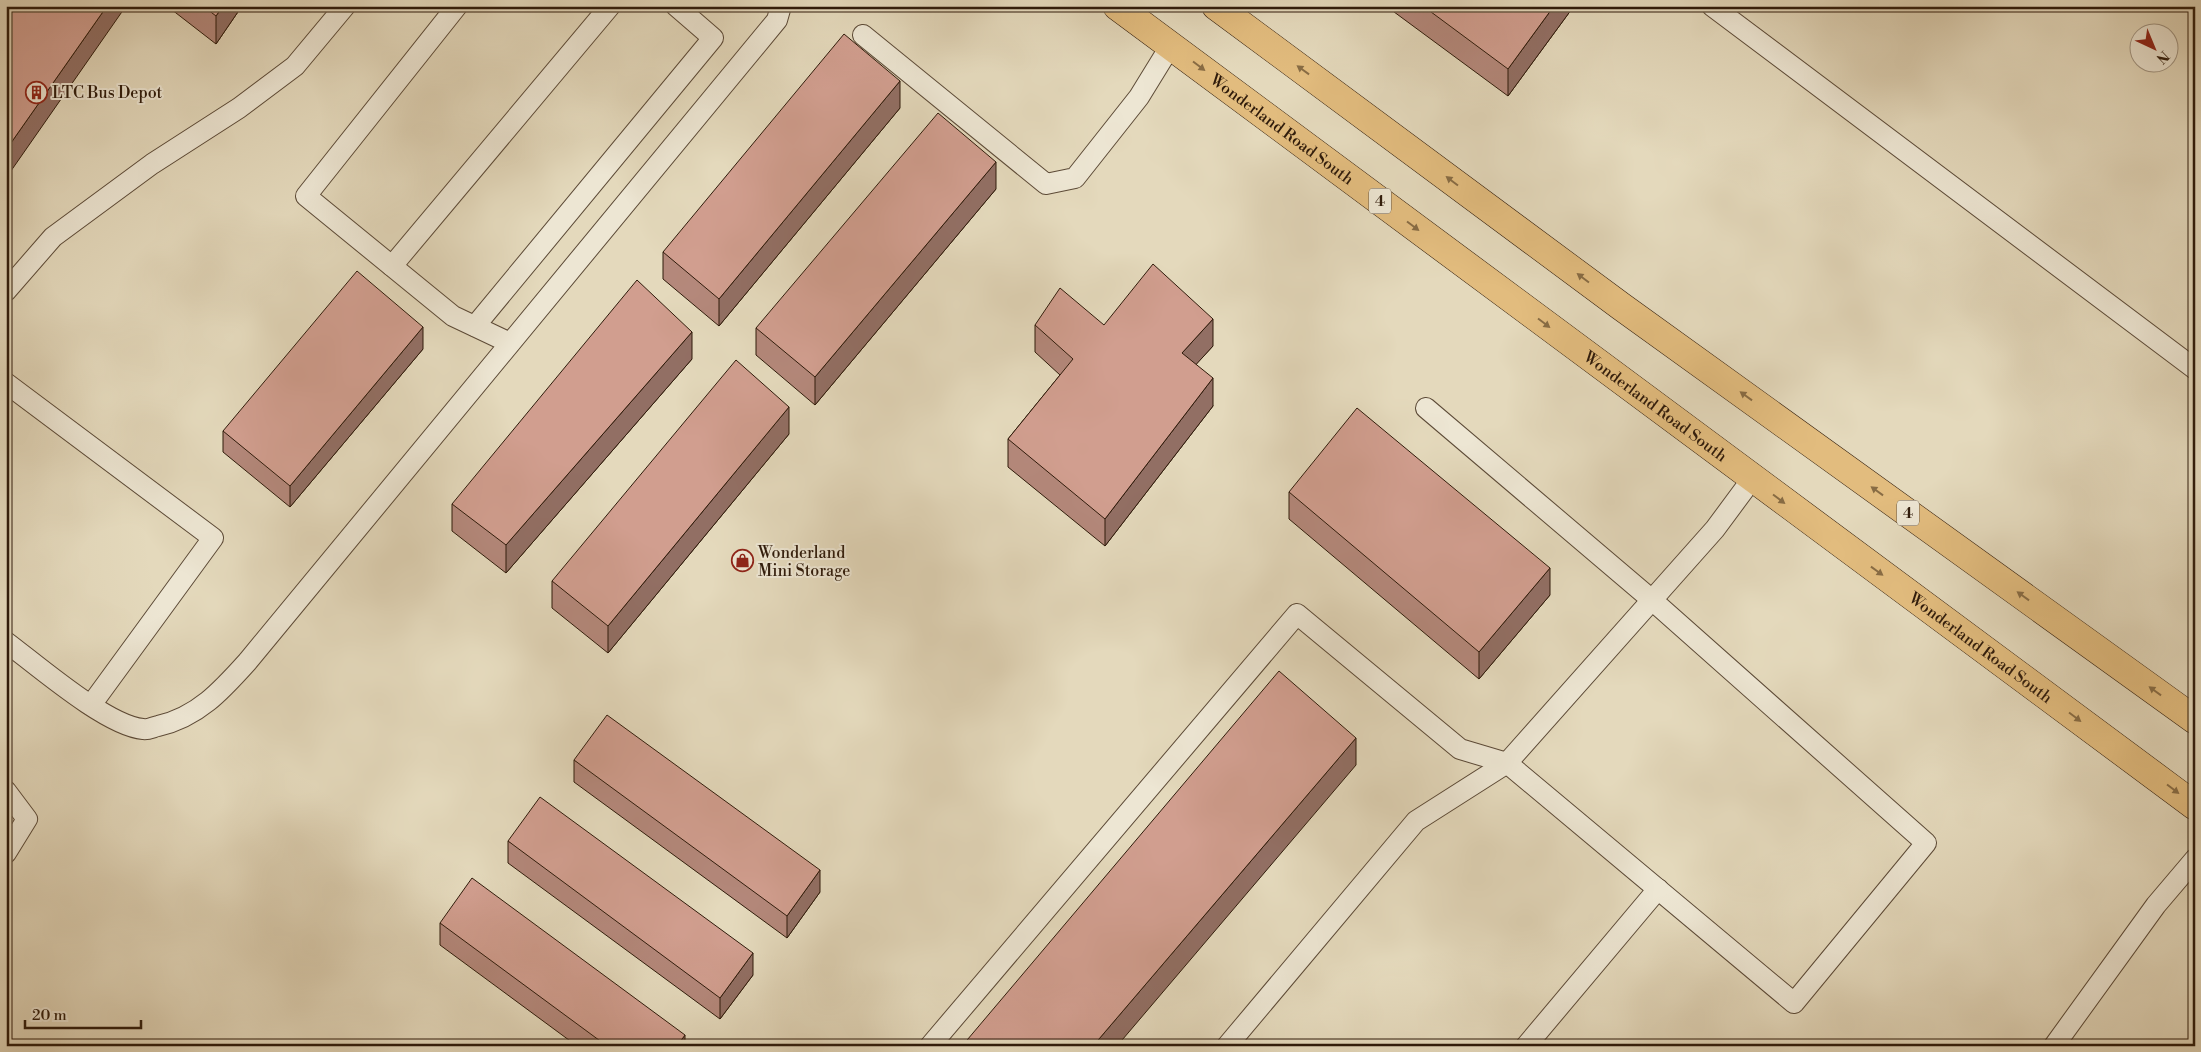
<svg xmlns="http://www.w3.org/2000/svg" width="2201" height="1052" font-family="'Libre Bodoni',serif">
<style>
.lines{fill:none;stroke-linecap:round;stroke-linejoin:round}
.lane-casing{stroke:#5c4a37;stroke-width:22}
.primary-casing{stroke:#2f1b0b;stroke-width:29}
.lane{stroke:#ede6d3;stroke-width:20}
.primary{stroke:#e2bc7e;stroke-width:28}
.wall{fill:#b4887b;stroke:#2f1b0b}
.shaded-wall{fill:#926f64;stroke:#2f1b0b}
.building{fill:#d19e8f;stroke:#2f1b0b}
.oneway{fill:#886c44}
.labels{text-anchor:middle;stroke-width:4;stroke-linejoin:round;paint-order:stroke}
.shield{fill:#ede6d3;stroke:#685847;stroke-width:1}
.shield-label{font-size:15px;font-weight:bold;fill:#2f1b0b}
.poi-label{font-size:16px;fill:#2f1b0b;stroke:#ede6d3;text-anchor:start}
.street-label{font-size:16px;fill:#2f1b0b;stroke:#ede6d3}
</style>
<rect width="100%" height="100%" fill="#e4d9bc"/>
<filter id="stains"><feTurbulence type="fractalNoise" baseFrequency=".004" numOctaves="4"/><feColorMatrix values="0 0 0 0 .2 0 0 0 0 .09 0 0 0 0 .02 0 0 0 .5 -.17"/></filter>
<radialGradient id="worn" r=".72"><stop offset=".6" stop-color="#630" stop-opacity="0"/><stop offset="1" stop-color="#630" stop-opacity=".3"/></radialGradient>
<g class="lines">
<defs>
<g id="lane">
<polyline points="457,6 306,196 453,316 510,343"/>
<polyline points="1712,6 2195,369"/>
<polyline points="863,35 1046,184 1075,178 1139,97 1171,45"/>
<polyline points="392,266 610,6"/>
<polyline points="6,291 53,237 152,164 239,108 295,66 345,6"/>
<polyline points="475,326 713,38 676,6"/>
<polyline points="6,383 213,538 91,705"/>
<path d="M6 642C38 666 107 726 143 729 148 730 153 727 158 726 198 717 222 690 248 661L777 20 781 6"/>
<polyline points="6,791 27,819 6,853"/>
<polyline points="930,1046 1297,614 1460,749 1507,763 1794,1003 1926,843 1652,600 1426,408"/>
<polyline points="1227,1046 1416,821 1507,763 1715,529 1752,479"/>
<polyline points="1526,1046 1658,889"/>
<polyline points="2054,1046 2156,905 2195,859"/>
</g>
<g id="primary">
<path id="s1" d="M1117 6 2195 806"/>
<polyline points="1216,6 1622,307 2195,720"/>
</g>
</defs>
<use href="#lane" class="lane-casing"/>
<use href="#primary" class="primary-casing"/>
<use href="#lane" class="lane"/>
<use href="#primary" class="primary"/>
</g>
<g class="wall">
<polygon points="167,6 242,6 216,44"/>
<polygon points="1386,6 1574,6 1508,96"/>
<polygon points="900,108 719,326 663,279 663,252"/>
<polygon points="996,189 815,405 756,355 756,328"/>
<polygon points="1035,325 1213,346 1196,364 1213,406 1105,546 1008,467 1008,439 1060,375 1035,352"/>
<polygon points="423,349 290,507 223,452 223,431"/>
<polygon points="692,359 506,573 452,531 452,504"/>
<polygon points="789,434 608,653 552,608 552,581"/>
<polygon points="1289,492 1550,595 1479,679 1289,519"/>
<polygon points="574,760 820,892 787,938 574,782"/>
<polygon points="508,841 753,975 720,1019 508,863"/>
<polygon points="440,923 685,1046 577,1046 440,945"/>
</g>
<g class="shaded-wall">
<polygon points="107,6 126,6 6,178 6,150"/>
<polygon points="223,6 242,6 216,44 216,16"/>
<polygon points="1554,6 1574,6 1508,96 1508,69"/>
<polygon points="900,81 900,108 719,326 719,299"/>
<polygon points="996,162 996,189 815,405 815,377"/>
<polygon points="1213,319 1213,346 1182,380 1182,353"/>
<polygon points="423,327 423,349 290,507 290,486"/>
<polygon points="692,332 692,359 506,573 506,545"/>
<polygon points="1213,378 1213,406 1105,546 1105,519"/>
<polygon points="789,407 789,434 608,653 608,626"/>
<polygon points="1550,568 1550,595 1479,679 1479,652"/>
<polygon points="1356,738 1356,765 1117,1046 1093,1046"/>
<polygon points="820,870 820,892 787,938 787,916"/>
<polygon points="753,953 753,975 720,1019 720,998"/>
<polygon points="685,1035 685,1046 677,1046"/>
</g>
<g class="building">
<polygon points="6,6 107,6 6,150"/>
<polygon points="203,6 223,6 216,16"/>
<polygon points="1423,6 1554,6 1508,69"/>
<polygon points="844,34 900,81 719,299 663,252"/>
<polygon points="938,113 996,162 815,377 756,328"/>
<polygon points="1153,264 1213,319 1182,353 1213,378 1105,519 1008,439 1073,359 1035,325 1060,288 1104,325"/>
<polygon points="357,271 423,327 290,486 223,431"/>
<polygon points="637,280 692,332 506,545 452,504"/>
<polygon points="736,360 789,407 608,626 552,581"/>
<polygon points="1357,408 1550,568 1479,652 1289,492"/>
<polygon points="1279,671 1356,738 1093,1046 962,1046"/>
<polygon points="607,715 820,870 787,916 574,760"/>
<polygon points="540,797 753,953 720,998 508,841"/>
<polygon points="472,878 685,1035 677,1046 607,1046 440,923"/>
</g>
<defs><path id="oneway-solid" d="M-6-.8H1V-3.2L6.5 0L1 3.2V.8H-6Z" transform="scale(1.25)"/></defs>
<g class="oneway">
<use href="#oneway-solid" transform="translate(1199 66) rotate(37)"/>
<use href="#oneway-solid" transform="translate(1303 70) rotate(-144)"/>
<use href="#oneway-solid" transform="translate(1452 181) rotate(-143)"/>
<use href="#oneway-solid" transform="translate(1413 226) rotate(37)"/>
<use href="#oneway-solid" transform="translate(1583 278) rotate(-143)"/>
<use href="#oneway-solid" transform="translate(1544 323) rotate(37)"/>
<use href="#oneway-solid" transform="translate(1746 396) rotate(-144)"/>
<use href="#oneway-solid" transform="translate(1877 491) rotate(-144)"/>
<use href="#oneway-solid" transform="translate(1779 499) rotate(37)"/>
<use href="#oneway-solid" transform="translate(1877 571) rotate(36)"/>
<use href="#oneway-solid" transform="translate(2023 596) rotate(-144)"/>
<use href="#oneway-solid" transform="translate(2155 691) rotate(-144)"/>
<use href="#oneway-solid" transform="translate(2075 717) rotate(37)"/>
<use href="#oneway-solid" transform="translate(2173 789) rotate(37)"/>
</g>
<defs>
<symbol id="building-ring" viewBox="-11 -11 22 22"><circle r="9.5" fill="#ede6d3" stroke="#8f2418" stroke-width="1.5"/><path d="M-4-6H4V6H1V3H-1V6H-4ZM-2.5-4.3h1.7v1.8h-1.7ZM.8-4.3h1.7v1.8H.8ZM-2.5-1h1.7V.8h-1.7ZM.8-1h1.7V.8H.8Z" fill="#8f2418"/></symbol>
<symbol id="shop-ring" viewBox="-11 -11 22 22"><circle r="9.5" fill="#ede6d3" stroke="#8f2418" stroke-width="1.5"/><path d="M-5-2.5h2.3a2.7 3.5 0 0 1 5.4 0H5L5.5 6h-11ZM-1.5-2.5h3a1.5 2.3 0 0 0-3 0Z" fill="#8f2418"/></symbol>
</defs>
<g fill-rule="evenodd">
<use href="#building-ring" x="24" y="80" width="25" height="25"/>
<use href="#shop-ring" x="730" y="548" width="25" height="25"/>
</g>
<g class="labels">
<g class="shield">
<rect x="1369" y="188.5" width="22" height="25" rx="4"/>
<rect x="1897" y="500.5" width="22" height="25" rx="4"/>
</g>
<g class="shield-label">
<text x="1380" y="206">4</text>
<text x="1908" y="518">4</text>
</g>
<g class="poi-label">
<text x="52" y="98">LTC Bus Depot</text>
<text x="758" y="558">Wonderland<tspan x="758" dy="18">Mini Storage</tspan></text>
</g>
<g class="street-label">
<text dy="6" stroke="none"><textPath href="#s1" startOffset="206">Wonderland Road South</textPath></text>
<text dy="6" stroke="none"><textPath href="#s1" startOffset="671">Wonderland Road South</textPath></text>
<text dy="6" stroke="none"><textPath href="#s1" startOffset="1076">Wonderland Road South</textPath></text>
</g>
</g>
<rect width="2201" height="1052" fill="none" stroke="#e4d9bc" stroke-width="25"/>
<rect x="8" y="8" width="2186" height="1037" fill="none" stroke="#2f1b0b" stroke-width="2.5"/>
<rect x="12" y="12" width="2176" height="1027" fill="none" stroke="#2f1b0b"/>
<g transform="translate(2154 48) rotate(136)"><circle r="24" fill="#ede6d3" stroke="#a19583"/>
<path d="M0-4L9 19L0 12L-9 19Z" fill="#8f2418"/>
<text y="-8" font-size="14" font-weight="bold" text-anchor="middle" fill="#2f1b0b">N</text>
</g>
<path d="M25 1020v8h116v-8" fill="none" stroke="#2f1b0b" stroke-width="2.5"/>
<text x="32" y="1020" font-size="15" fill="#2f1b0b" stroke="#ede6d3" stroke-width="4" paint-order="stroke">20 m</text>
<rect width="100%" height="100%" filter="url(#stains)"/>
<rect width="100%" height="100%" fill="url(#worn)"/>
</svg>
